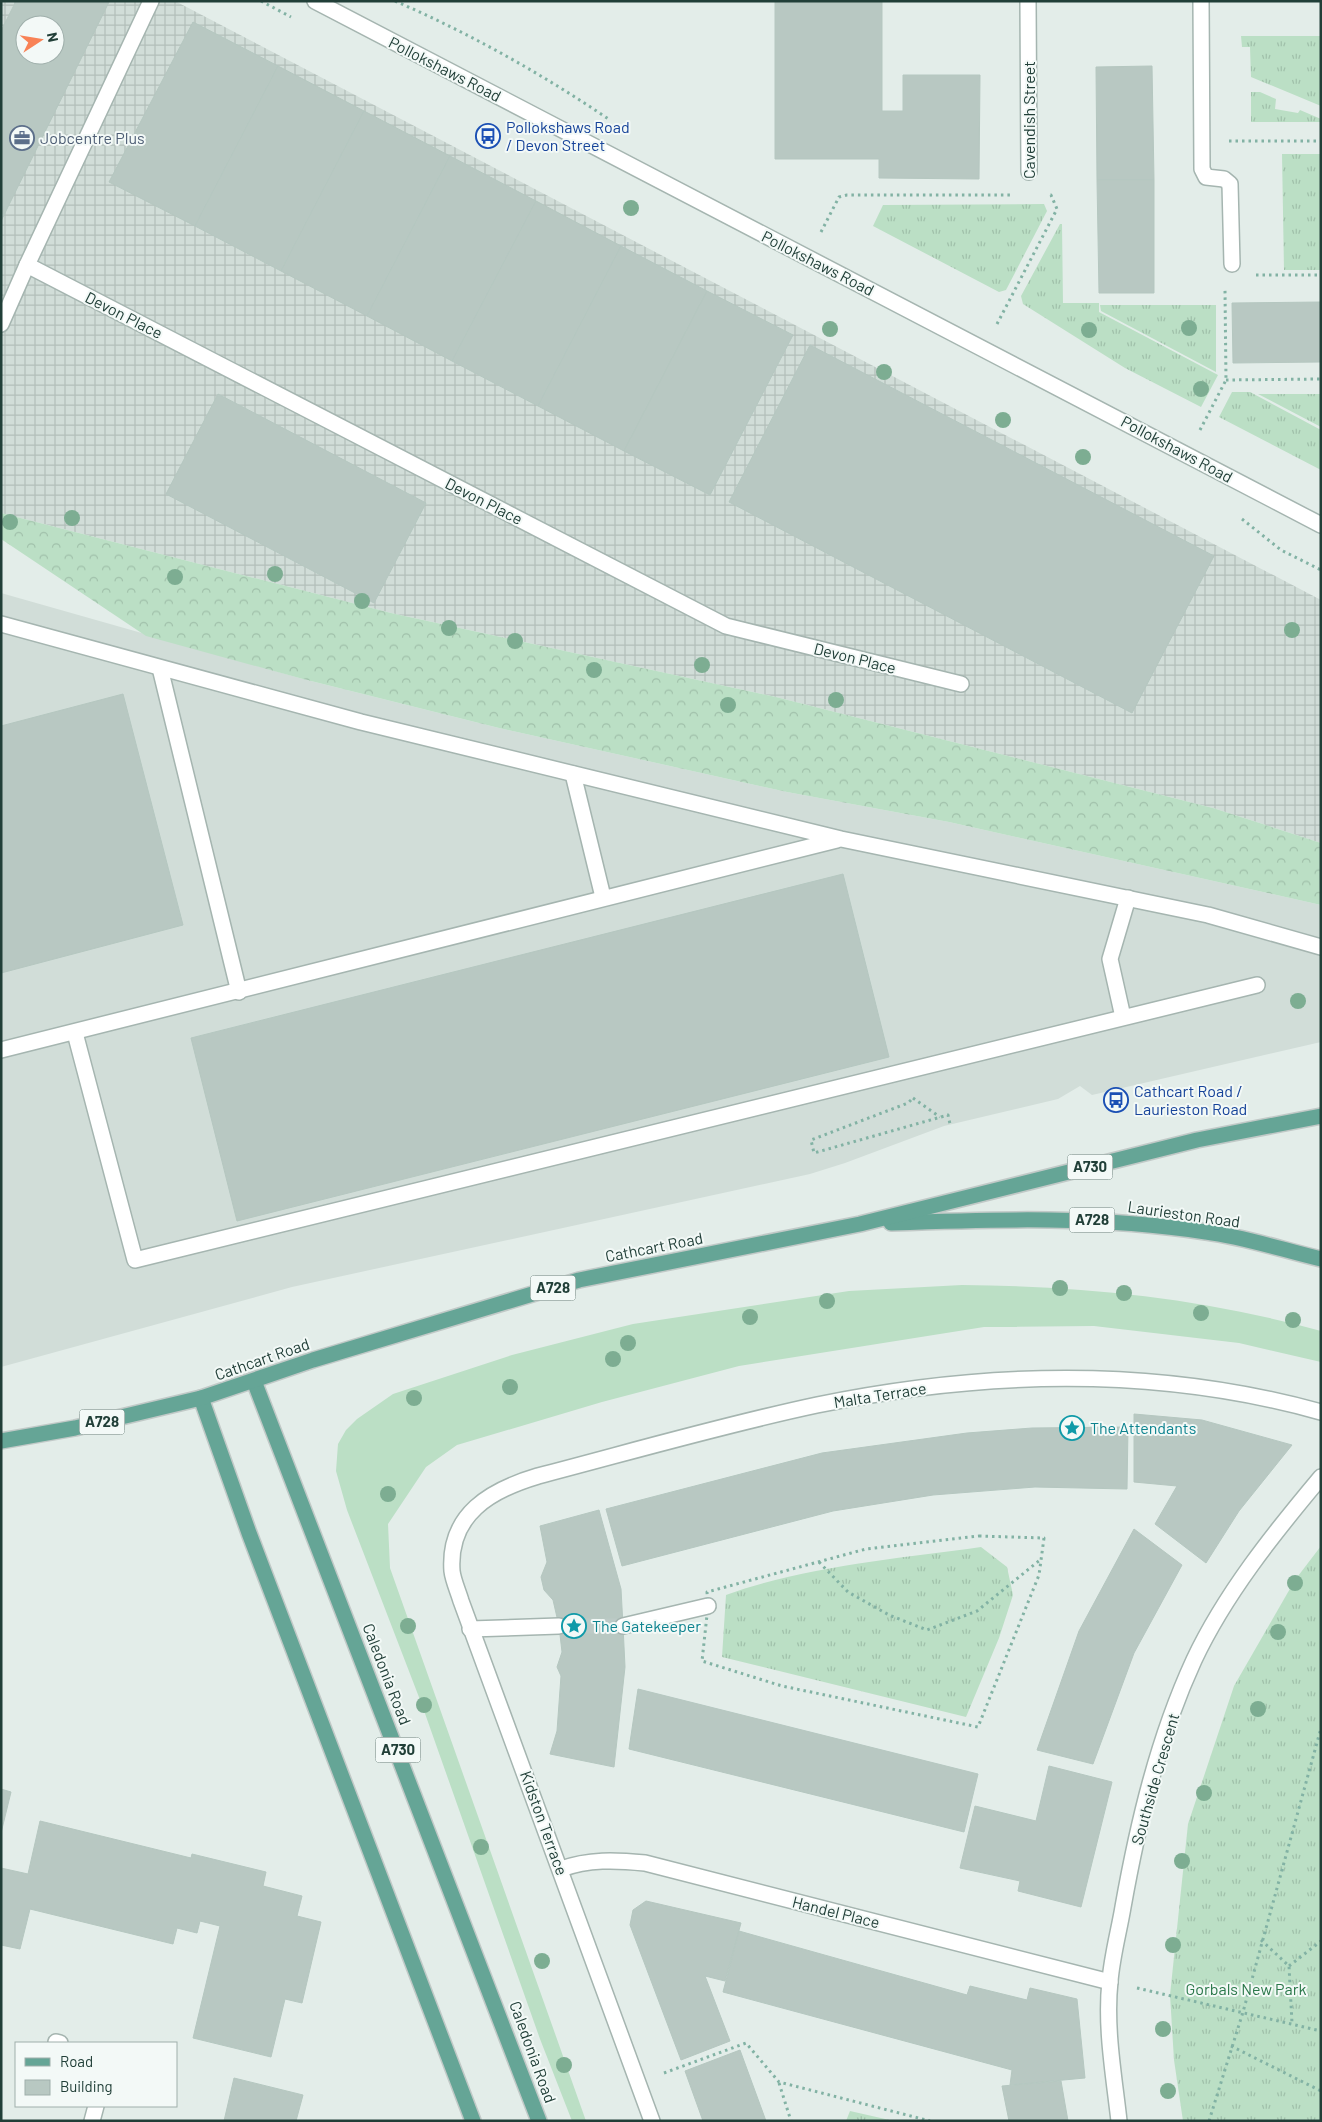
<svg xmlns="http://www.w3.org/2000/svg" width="1322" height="2122" font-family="Barlow,sans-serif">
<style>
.built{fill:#d1ddd8}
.industrial{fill:url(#industrial-grid);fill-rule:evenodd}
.grass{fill:url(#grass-tufts)}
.forest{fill:url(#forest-crowns)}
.garden{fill:#bbdfc5}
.building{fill:#b8c8c2;stroke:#b5c7c0;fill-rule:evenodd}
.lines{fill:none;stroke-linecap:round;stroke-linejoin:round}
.pedestrian-tunnel{stroke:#bccac6;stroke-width:15;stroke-dasharray:15 8;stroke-linecap:butt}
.service-casing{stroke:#a5b5b0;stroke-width:18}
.pedestrian-casing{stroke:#a5b5b0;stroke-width:18}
.minor-casing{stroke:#a5b5b0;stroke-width:18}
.primary-casing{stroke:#c1c9c7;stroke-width:18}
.path{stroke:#82b2a4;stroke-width:3;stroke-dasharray:2.5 4;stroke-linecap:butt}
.service{stroke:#fff;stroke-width:15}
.pedestrian{stroke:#fff;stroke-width:15}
.minor{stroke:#fff;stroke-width:15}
.primary{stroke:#65a596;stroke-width:15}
.tree{fill:#7dad92}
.labels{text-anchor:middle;stroke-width:4;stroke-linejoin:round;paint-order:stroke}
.shield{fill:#f3f9f7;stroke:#607771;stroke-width:1}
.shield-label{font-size:15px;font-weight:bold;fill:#213f38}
.street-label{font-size:16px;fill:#213f38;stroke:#f3f9f7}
.transit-label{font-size:16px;fill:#164399;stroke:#f3f9f7;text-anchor:start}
.service-label{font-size:16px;fill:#4e5e75;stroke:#f3f9f7;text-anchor:start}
.culture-label{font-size:16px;fill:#0d838f;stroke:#f3f9f7;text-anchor:start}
.park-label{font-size:16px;fill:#2a784a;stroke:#f3f9f7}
</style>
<defs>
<pattern id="industrial-grid" width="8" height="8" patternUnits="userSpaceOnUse" patternTransform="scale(1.25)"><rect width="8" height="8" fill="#d1ddd8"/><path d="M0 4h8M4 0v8" fill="none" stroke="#b3bfba"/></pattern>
<pattern id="grass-tufts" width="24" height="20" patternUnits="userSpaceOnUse" patternTransform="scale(1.25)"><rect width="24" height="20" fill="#bbdfc5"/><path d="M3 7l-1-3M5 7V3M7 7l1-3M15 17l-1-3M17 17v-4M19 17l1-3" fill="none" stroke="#a0c0aa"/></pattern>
<pattern id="forest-crowns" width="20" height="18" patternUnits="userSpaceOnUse" patternTransform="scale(1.25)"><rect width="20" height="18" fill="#bbdfc5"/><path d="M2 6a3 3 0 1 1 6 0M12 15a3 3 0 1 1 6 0" fill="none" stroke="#a0c0aa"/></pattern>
</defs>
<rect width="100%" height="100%" fill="#e3ede9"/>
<polygon class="built" points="1,593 303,679 499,728 787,792 949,822 1321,905 1321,1042 1092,1095 1080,1086 1058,1099 944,1126 845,1163 810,1174 292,1287 1,1367"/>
<path class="industrial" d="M1 1H175L1321 600V843L1213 808 776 697 391 613 1 513ZM25 25H55V55H25Z"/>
<g class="grass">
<polygon points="1241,36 1321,36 1321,106 1251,77 1250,47 1242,47"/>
<polygon points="1251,92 1260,92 1276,99 1275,109 1298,113 1300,110 1321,119 1321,122 1251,122"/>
<polygon points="1282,154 1321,154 1321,270 1284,270"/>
<polygon points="1044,204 1047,211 1006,290 999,292 873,226 883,205"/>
<polygon points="1060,224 1062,224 1063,303 1099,303 1099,312 1218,375 1201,407 1125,368 1023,304 1021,296"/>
<polygon points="1100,305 1216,305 1216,372 1101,311"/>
<polygon points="1232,392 1250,392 1321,430 1321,470 1219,417"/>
<polygon points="1258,394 1321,394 1321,427"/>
<polygon points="1321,1546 1321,2121 1183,2121 1174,2060 1170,1995 1188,1824 1234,1686 1295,1580"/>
<path d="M981 1547 1007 1567 1013 1595 999 1638 966 1717 722 1657 726 1595C807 1566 896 1559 981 1547Z"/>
<polygon points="850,2111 894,2121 846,2121"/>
</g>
<polygon class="forest" points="1,513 391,613 776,697 1213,808 1321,843 1321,905 949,822 787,792 499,728 303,679 146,636 1,539"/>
<path class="garden" d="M962 1285C1086 1286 1201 1298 1321 1331V1362L1239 1343 1094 1326 984 1327 739 1366 602 1402 457 1445 426 1467 388 1524 390 1568 586 2121H572L540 2039 422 1705 347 1510 336 1471 338 1444 346 1430 357 1419 393 1394 512 1355 633 1324 849 1291Z"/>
<g class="building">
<path d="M16 1 109 2 1 221V31ZM25 25H55V55H25Z"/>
<polygon points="775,1 882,1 882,111 903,111 903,75 980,75 979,179 879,178 879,159 775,159"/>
<polygon points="193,22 278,66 195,226 109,182"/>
<polygon points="278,66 364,111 281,271 195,226"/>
<polygon points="1152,66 1154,180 1097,180 1096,67"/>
<polygon points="364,111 450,156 367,316 281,271"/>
<polygon points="450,156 536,201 452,361 367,316"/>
<polygon points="1097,180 1154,180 1154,293 1099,293"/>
<polygon points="536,201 621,246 538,406 452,361"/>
<polygon points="621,246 707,291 624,451 538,406"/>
<polygon points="707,291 793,335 710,495 624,451"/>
<polygon points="1321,302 1321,362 1233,363 1232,303"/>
<polygon points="810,345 1214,556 1132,713 729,502"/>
<polygon points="218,394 426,503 374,603 166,494"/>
<polygon points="123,694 183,925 1,973 1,726"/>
<polygon points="843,874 889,1057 237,1221 191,1038"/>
<polygon points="1134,1414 1202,1420 1292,1445 1239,1511 1206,1563 1155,1524 1177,1486 1134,1482"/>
<polygon points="1128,1427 1127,1489 1035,1487 933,1495 833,1511 622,1566 606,1509 822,1453 967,1433 1032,1428"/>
<polygon points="599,1510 621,1589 623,1626 625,1667 614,1767 550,1754 557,1731 561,1676 557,1667 562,1652 559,1626 553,1600 544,1590 541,1577 547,1562 540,1526"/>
<polygon points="1134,1529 1182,1565 1134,1653 1093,1764 1037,1750 1079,1631"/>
<polygon points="638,1689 978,1774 964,1832 629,1749"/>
<polygon points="1049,1766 1112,1782 1081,1907 1018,1891 1020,1881 960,1868 975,1806 1036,1821"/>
<polygon points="1,1789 11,1792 1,1833"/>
<polygon points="40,1821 191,1858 192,1854 266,1872 263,1886 302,1896 297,1916 321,1922 302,2003 285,1999 271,2057 193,2038 220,1926 200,1921 197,1933 177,1928 173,1944 30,1909 20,1949 1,1945 1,1868 28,1874"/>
<polygon points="646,1901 741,1923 725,1981 705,1976 730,2041 681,2060 630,1925 633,1910"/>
<polygon points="739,1931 967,1995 970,1986 1027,2000 1030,1988 1077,1999 1085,2078 1010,2085 1012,2070 723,1992"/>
<polygon points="740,2050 766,2121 703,2121 685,2071"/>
<polygon points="234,2078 303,2095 296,2121 224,2121"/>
<polygon points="1061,2081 1068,2121 1009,2121 1002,2086"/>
</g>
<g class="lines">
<polyline class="pedestrian-tunnel" points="559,1626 623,1626"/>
<defs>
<g id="service">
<polyline points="1201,1 1202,169 1206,177 1224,179 1230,184 1232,264"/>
<polyline points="27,265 726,626 961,684"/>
<polyline points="1,624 361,722 841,839 1208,915 1321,947"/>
<polyline points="160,668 239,992"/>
<polyline points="573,774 603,897"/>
<polyline points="1123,1017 1110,959 1128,898"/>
<polyline points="75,1033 135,1260 1257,985"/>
<polyline points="1,1050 837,840"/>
</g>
<g id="pedestrian">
<polyline points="623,1626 708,1606"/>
<polyline points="470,1629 559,1626"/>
</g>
<g id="minor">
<polyline points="315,1 1321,525"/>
<polyline points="1028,1 1029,172"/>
<polyline points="1,324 27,265 151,1"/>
<path d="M561 1869C589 1859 615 1860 645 1863L1110 1982"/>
<polyline points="56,2042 60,2043"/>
<polyline points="92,2121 96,2106"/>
<path d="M652 2121 461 1601C458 1591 453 1580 452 1571 448 1514 491 1490 538 1476 630 1452 723 1425 817 1405 983 1371 1156 1366 1321 1412"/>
<path d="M1119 2121C1114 2076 1105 2027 1110 1981 1112 1956 1119 1931 1123 1907 1138 1823 1158 1738 1194 1660 1225 1594 1274 1533 1321 1477"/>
</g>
<g id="primary">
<path d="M891 1223C997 1219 1102 1216 1206 1232 1245 1237 1283 1250 1321 1259"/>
<polyline points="254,1381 539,2121"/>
<polyline points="201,1398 249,1533 473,2121"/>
<polyline points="1,1441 75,1428 201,1398 313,1360 579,1280 860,1224 1197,1140 1321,1116"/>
</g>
</defs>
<use href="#service" class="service-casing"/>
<use href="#pedestrian" class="pedestrian-casing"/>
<use href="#minor" class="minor-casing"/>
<use href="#primary" class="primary-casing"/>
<g class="path">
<polyline points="261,1 291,17"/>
<path d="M395 1C471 34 542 74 610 120"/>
<polyline points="1229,141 1321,141"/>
<polyline points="821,232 839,197 847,195 1011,195"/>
<polyline points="1256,275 1321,275"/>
<polyline points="997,324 1057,209 1051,195 1047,195"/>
<polyline points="1226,380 1321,379"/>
<polyline points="1200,430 1226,380 1225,290"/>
<polyline points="1242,519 1281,550 1321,570"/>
<polyline points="913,1098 940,1117"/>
<polyline points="911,1100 908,1103 811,1140 814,1153 948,1115 950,1124"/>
<polygon points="979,1536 1044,1538 1039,1575 978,1727 782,1686 702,1661 708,1606 707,1592 866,1549"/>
<polyline points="819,1562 848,1592 889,1615 927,1630 977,1611 1040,1560"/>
<polyline points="1261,1940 1289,1966 1292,2023"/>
<polyline points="1289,1966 1321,1941"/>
<polyline points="1137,1988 1321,2031"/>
<polyline points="1231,2046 1321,2091"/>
<polyline points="664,2073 746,2043 779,2082 930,2121"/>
<polyline points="779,2083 791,2121"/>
<polyline points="1209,2121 1243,2012 1321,1728"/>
</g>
<use href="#service" class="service"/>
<use href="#pedestrian" class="pedestrian"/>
<use href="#minor" class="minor"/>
<use href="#primary" class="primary"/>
</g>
<g class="tree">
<circle cx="631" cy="208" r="8"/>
<circle cx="1189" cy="328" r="8"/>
<circle cx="830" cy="329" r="8"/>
<circle cx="1089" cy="330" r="8"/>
<circle cx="884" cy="372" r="8"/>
<circle cx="1201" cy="389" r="8"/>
<circle cx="1003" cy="420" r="8"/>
<circle cx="1083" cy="457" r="8"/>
<circle cx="72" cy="518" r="8"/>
<circle cx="10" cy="522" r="8"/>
<circle cx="275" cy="574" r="8"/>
<circle cx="175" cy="577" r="8"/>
<circle cx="362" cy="601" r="8"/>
<circle cx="449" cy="628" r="8"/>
<circle cx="1292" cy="630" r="8"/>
<circle cx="515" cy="641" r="8"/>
<circle cx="702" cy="665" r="8"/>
<circle cx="594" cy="670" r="8"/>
<circle cx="836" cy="700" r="8"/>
<circle cx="728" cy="705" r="8"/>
<circle cx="1298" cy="1001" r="8"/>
<circle cx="1060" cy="1288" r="8"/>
<circle cx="1124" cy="1293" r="8"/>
<circle cx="827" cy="1301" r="8"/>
<circle cx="1201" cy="1313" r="8"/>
<circle cx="750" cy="1317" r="8"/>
<circle cx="1293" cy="1320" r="8"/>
<circle cx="628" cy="1343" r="8"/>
<circle cx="613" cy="1359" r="8"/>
<circle cx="510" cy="1387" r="8"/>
<circle cx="414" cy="1398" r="8"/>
<circle cx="388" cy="1494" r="8"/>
<circle cx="1295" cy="1583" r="8"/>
<circle cx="408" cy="1626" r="8"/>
<circle cx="1278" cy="1632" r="8"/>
<circle cx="424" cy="1705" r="8"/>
<circle cx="1258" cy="1709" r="8"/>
<circle cx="1204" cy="1793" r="8"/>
<circle cx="481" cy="1847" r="8"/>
<circle cx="1182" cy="1861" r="8"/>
<circle cx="1173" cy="1945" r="8"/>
<circle cx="542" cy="1961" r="8"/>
<circle cx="1163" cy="2029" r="8"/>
<circle cx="564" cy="2065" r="8"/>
<circle cx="1168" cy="2091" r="8"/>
</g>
<defs>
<symbol id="bus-ring" viewBox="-11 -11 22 22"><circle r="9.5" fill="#f3f9f7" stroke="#1a4fb4" stroke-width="1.5"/><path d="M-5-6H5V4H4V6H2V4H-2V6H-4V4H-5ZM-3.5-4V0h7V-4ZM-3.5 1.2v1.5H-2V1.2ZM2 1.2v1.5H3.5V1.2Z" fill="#1a4fb4"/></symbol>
<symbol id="office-ring" viewBox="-11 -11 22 22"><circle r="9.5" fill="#f3f9f7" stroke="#5c6f8a" stroke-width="1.5"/><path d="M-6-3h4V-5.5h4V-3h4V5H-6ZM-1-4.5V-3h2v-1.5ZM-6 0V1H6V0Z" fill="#5c6f8a"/></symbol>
<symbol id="sight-ring" viewBox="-11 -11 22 22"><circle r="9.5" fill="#f3f9f7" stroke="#0f9aa8" stroke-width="1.5"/><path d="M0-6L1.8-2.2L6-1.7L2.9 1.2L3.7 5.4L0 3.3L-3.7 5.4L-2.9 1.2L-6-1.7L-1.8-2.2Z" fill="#0f9aa8"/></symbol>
</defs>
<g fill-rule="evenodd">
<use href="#bus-ring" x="474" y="122" width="28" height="28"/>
<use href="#office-ring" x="8" y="124" width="28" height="28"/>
<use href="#bus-ring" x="1102" y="1086" width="28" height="28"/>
<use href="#sight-ring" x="1058" y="1414" width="28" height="28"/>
<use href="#sight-ring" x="560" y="1612" width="28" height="28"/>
</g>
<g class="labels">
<g class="shield">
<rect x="1067.5" y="1154.5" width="45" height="25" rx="4"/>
<rect x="1069.5" y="1207.5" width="45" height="25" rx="4"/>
<rect x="530.5" y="1275.5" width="45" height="25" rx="4"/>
<rect x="79.5" y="1409.5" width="45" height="25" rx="4"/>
<rect x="375.5" y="1737.5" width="45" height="25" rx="4"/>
</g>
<g class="shield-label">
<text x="1090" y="1172">A730</text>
<text x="1092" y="1225">A728</text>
<text x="553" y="1293">A728</text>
<text x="102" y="1427">A728</text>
<text x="398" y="1755">A730</text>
</g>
<g class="street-label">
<text transform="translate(445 69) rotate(27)" y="6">Pollokshaws Road</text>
<text transform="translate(1029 120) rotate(-90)" y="6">Cavendish Street</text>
<text transform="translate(818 263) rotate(27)" y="6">Pollokshaws Road</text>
<text transform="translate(124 315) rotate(27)" y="6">Devon Place</text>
<text transform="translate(1177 449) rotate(28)" y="6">Pollokshaws Road</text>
<text transform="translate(484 501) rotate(27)" y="6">Devon Place</text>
<text transform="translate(855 658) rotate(14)" y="6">Devon Place</text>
<text transform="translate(1184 1214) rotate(8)" y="6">Laurieston Road</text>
<text transform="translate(654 1247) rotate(-11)" y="6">Cathcart Road</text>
<text transform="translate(262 1359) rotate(-19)" y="6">Cathcart Road</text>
<text transform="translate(880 1395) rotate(-9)" y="6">Malta Terrace</text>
<text transform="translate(387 1674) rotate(69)" y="6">Caledonia Road</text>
<text transform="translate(1155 1779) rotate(-74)" y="6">Southside Crescent</text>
<text transform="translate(544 1823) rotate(70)" y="6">Kidston Terrace</text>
<text transform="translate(836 1912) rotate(14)" y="6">Handel Place</text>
<text transform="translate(533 2052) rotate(70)" y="6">Caledonia Road</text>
</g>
<g class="transit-label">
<text x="506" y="133">Pollokshaws Road<tspan x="506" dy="18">/ Devon Street</tspan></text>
<text x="1134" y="1097">Cathcart Road /<tspan x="1134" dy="18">Laurieston Road</tspan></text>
</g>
<g class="service-label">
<text x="40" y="144">Jobcentre Plus</text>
</g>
<g class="culture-label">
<text x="1090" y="1434">The Attendants</text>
<text x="592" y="1632">The Gatekeeper</text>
</g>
<g class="park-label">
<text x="1246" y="1995">Gorbals New Park</text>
</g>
</g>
<rect width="1322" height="2122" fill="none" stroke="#213f38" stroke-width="5"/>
<rect x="15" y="2042" width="162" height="65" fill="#f3f9f7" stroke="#9fafab"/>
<rect x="25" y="2058" width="25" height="8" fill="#65a596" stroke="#9fafab"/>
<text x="60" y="2067" font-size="15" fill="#213f38">Road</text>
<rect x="25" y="2080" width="25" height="15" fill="#b8c8c2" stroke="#9fafab"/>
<text x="60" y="2092" font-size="15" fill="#213f38">Building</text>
<g transform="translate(40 40) rotate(78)"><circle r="24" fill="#f3f9f7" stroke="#9fafab"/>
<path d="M0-4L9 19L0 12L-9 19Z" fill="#f88256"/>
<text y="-8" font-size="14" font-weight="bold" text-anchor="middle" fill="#213f38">N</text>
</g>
</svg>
